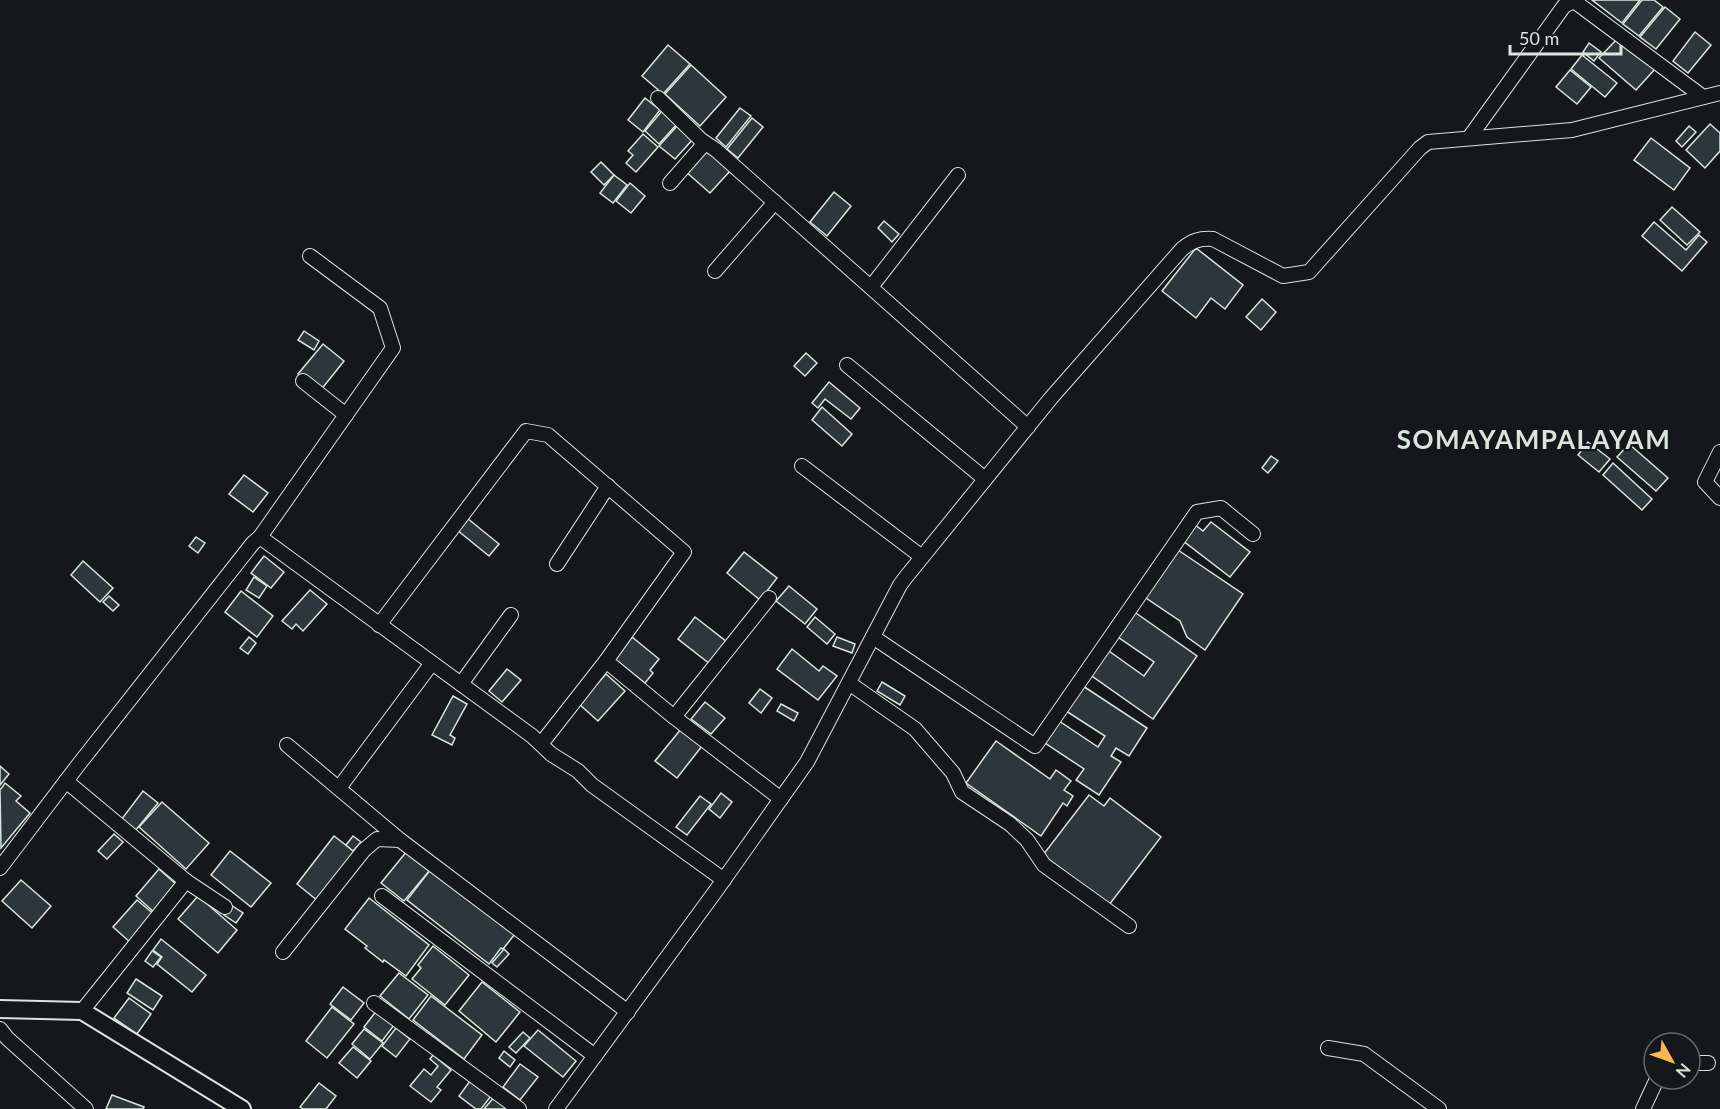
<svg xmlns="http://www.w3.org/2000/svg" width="1720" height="1109" font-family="Lato,sans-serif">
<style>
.building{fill:#2c363c;stroke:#d8e6dc;stroke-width:1.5}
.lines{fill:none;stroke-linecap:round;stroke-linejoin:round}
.minor-casing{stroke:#d8e6dc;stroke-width:16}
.tertiary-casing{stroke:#d8e6dc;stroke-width:20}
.minor{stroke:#14181c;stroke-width:14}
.tertiary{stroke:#14181c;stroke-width:16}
.labels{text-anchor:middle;stroke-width:4.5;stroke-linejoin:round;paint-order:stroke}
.district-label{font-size:26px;font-weight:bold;letter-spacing:1.5px;fill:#d8e6dc;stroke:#14181c}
</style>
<rect width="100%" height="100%" fill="#14181c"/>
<g class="building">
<polygon points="1592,0 1640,0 1622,23"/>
<polygon points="1642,0 1654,0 1663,7 1639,36 1623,24"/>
<polygon points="1665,7 1680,19 1656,49 1640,37"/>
<polygon points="1695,32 1711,45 1688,73 1673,61"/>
<polygon points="1619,37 1655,69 1636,90 1599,58"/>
<polygon points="1589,43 1601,52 1594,61 1583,52"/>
<polygon points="668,45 690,64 663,94 642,76"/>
<polygon points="1582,55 1617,83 1605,97 1571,69"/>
<polygon points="691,65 726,97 700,126 665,94"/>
<polygon points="1570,70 1591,87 1577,104 1556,87"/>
<polygon points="645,98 660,110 643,132 628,120"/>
<polygon points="740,108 751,116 726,147 716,138"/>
<polygon points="662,111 677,124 659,144 645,131"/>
<polygon points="752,118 763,127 738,158 727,149"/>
<polygon points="1710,124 1720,133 1720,151 1705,168 1686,150"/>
<polygon points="678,125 694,138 675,159 659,146"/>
<polygon points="1689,126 1696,132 1682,147 1676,141"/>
<polygon points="643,134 658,147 636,172 626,163 633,155 628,151"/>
<polygon points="1651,138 1690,168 1674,190 1634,160"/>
<polygon points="705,148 730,171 710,193 685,171"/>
<polygon points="601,162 614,175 604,185 591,172"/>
<polygon points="614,175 627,185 613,203 600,193"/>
<polygon points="630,183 645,196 631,213 616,201"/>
<polygon points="834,192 851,206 827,236 810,222"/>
<polygon points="1672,207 1700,232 1687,245 1660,220"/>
<polygon points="884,221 899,234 892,242 878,228"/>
<polygon points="1654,222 1686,250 1699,235 1707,242 1682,271 1642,236"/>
<polygon points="1196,248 1243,285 1225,309 1211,298 1196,318 1162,291"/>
<polygon points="1262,299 1276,312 1261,330 1246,317"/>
<polygon points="304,331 319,341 314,350 298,340"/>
<polygon points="323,344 344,361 320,391 298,374"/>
<polygon points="806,353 817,363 805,376 794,366"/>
<polygon points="829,382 860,408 851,419 825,399 818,408 812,403"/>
<polygon points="822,407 852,434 842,446 812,420"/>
<polygon points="1588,442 1610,459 1599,472 1578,455"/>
<polygon points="1629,444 1668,478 1656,491 1617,457"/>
<polygon points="1271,456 1278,461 1268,473 1262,468"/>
<polygon points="1613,463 1652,499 1642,510 1603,475"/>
<polygon points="244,475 268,493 253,512 229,494"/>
<polygon points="467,518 499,544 489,556 457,530"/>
<polygon points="1211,522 1250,552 1230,577 1182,540 1194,524 1203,531"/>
<polygon points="196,537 205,543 198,553 189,546"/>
<polygon points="1175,548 1243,594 1205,650 1187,637 1180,621 1143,596"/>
<polygon points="744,552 777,578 760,600 727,573"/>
<polygon points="264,556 284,572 271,588 251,573"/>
<polygon points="83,561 113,588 100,602 71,575"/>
<polygon points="254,577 267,586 259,598 246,590"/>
<polygon points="789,586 817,609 805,624 776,601"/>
<polygon points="310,590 327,604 303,631 296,624 292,629 282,621"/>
<polygon points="241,591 273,616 257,637 225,612"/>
<polygon points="109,596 119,605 113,611 103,602"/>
<polygon points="1133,611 1197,656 1153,719 1089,674 1106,649 1144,676 1154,662 1115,635"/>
<polygon points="695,617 727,642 710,664 678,639"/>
<polygon points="815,617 835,634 827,644 807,627"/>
<polygon points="249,637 256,643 248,654 240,648"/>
<polygon points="632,637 659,659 650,670 653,673 645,683 615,659"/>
<polygon points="837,637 855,644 852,653 833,646"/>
<polygon points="792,649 819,671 823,666 837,676 818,700 777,669"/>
<polygon points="507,669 521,680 502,702 489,691"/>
<polygon points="606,674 625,691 598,721 579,704"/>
<polygon points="882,682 905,696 900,705 877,691"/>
<polygon points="1083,686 1147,728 1129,756 1116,748 1111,756 1121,762 1099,795 1076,780 1084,769 1045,743 1059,721 1098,747 1105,736 1066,711"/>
<polygon points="760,689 772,698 761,713 749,703"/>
<polygon points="453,696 467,704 450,735 455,738 452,745 432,735"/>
<polygon points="705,702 725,718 711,734 691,719"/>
<polygon points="781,704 798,713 794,721 777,711"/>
<polygon points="681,729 702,746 677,778 655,761"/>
<polygon points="996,741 1050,779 1056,770 1071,781 1064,790 1073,796 1067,806 1063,803 1041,836 966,783"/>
<polygon points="0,766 9,774 0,785"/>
<polygon points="5,783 21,796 16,801 30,813 1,848 0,790"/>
<polygon points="143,791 158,803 135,831 121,820"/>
<polygon points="721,793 732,802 720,818 709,809"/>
<polygon points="1089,795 1104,806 1110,798 1161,837 1109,905 1043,855"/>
<polygon points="700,796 711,804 687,835 676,827"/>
<polygon points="162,802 209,843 186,869 139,827"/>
<polygon points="114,834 123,842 107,859 98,851"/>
<polygon points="334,836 356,853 318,901 297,884"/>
<polygon points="353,836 361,842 353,851 346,845"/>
<polygon points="230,851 271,883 251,907 211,875"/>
<polygon points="407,851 430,870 404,901 381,883"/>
<polygon points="159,869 178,886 155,913 136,896"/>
<polygon points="431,869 515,934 503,949 501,948 489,964 407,900"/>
<polygon points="21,880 51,906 32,928 2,901"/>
<polygon points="198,896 237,930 218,953 178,919"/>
<polygon points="369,898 429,945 406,976 384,960 383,962 365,948 367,946 345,929"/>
<polygon points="137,900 155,915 131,943 113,927"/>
<polygon points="231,905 243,913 236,923 224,915"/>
<polygon points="161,939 206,975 192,992 157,964 162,957 153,950"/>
<polygon points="433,946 469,975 445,1005 412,979 421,968 418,965"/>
<polygon points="504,949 509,954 497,967 492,963"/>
<polygon points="152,951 161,957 153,967 145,961"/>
<polygon points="399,973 428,995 409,1019 380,996"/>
<polygon points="136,979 162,996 153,1010 127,993"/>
<polygon points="482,982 520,1012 496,1042 459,1011"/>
<polygon points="343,987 364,1003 351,1020 330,1004"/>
<polygon points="431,996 482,1035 464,1059 413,1020"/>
<polygon points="129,998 151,1014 137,1034 114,1018"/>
<polygon points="332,1007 354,1024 327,1058 306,1041"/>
<polygon points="377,1010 395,1024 382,1041 364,1027"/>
<polygon points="396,1028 410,1039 396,1057 382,1046"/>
<polygon points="364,1029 383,1043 370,1059 352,1044"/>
<polygon points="538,1030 576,1061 563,1077 524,1046"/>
<polygon points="523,1032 530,1038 516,1053 509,1047"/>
<polygon points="353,1047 371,1061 357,1078 339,1063"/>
<polygon points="504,1051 515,1060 510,1067 499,1058"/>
<polygon points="433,1055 451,1070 437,1087 441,1090 431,1102 410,1086 424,1069 431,1075 438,1066 430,1059"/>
<polygon points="520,1064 538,1077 520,1100 503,1087"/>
<polygon points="470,1081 491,1096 481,1109 476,1109 459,1096"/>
<polygon points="319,1083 336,1096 326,1109 303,1109 300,1107"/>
<polygon points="112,1095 144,1107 143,1109 106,1109"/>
<polygon points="495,1096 511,1109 484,1109"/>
</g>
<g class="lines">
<defs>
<g id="minor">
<polyline points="1574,1 1703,97"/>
<polyline points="658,98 701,140 716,150 1028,427"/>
<polyline points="1469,138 1564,6 1575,0"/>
<polyline points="670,183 705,143"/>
<polyline points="715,271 775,202"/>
<polyline points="871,287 958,175"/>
<polyline points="847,365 985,479"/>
<polyline points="303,381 346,415"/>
<polyline points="1720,452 1705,482 1720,498"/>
<polyline points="802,466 922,557"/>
<polyline points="260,537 532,736 551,754 578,771 592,785 724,880"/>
<polyline points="557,564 608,486"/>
<polyline points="379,625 526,431 548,435 684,552 606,661 541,744"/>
<polyline points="873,637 1035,746 1197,512 1221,508 1253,534"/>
<polyline points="606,661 674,717 781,799"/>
<polyline points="849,683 915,729 953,773 962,792 1010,824 1027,840 1044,865 1129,926"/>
<polyline points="461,684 511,615"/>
<polyline points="674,717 769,598"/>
<polyline points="287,745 400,840"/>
<polyline points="66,781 186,881 82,1011"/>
<polyline points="339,788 432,663"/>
<polyline points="0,868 79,764 253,543 260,537 393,348 380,308 310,256"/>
<polyline points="186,881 225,907"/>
<polyline points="382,896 595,1056"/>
<polyline points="283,952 364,850 377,839 400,840 628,1012"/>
<polyline points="374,1003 519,1109"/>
<polyline points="0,1029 7,1038 86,1109"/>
<polyline points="1328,1048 1364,1054 1439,1109"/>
<polyline points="1690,1063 1708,1063"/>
<path d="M556 1109 715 892 807 762 900 585 906 577 1051 398 1182 249C1192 241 1199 238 1213 239L1283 276 1309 272 1420 148 1428 142 1572 130 1720 93"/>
<polyline points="1643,1109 1657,1079"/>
</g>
<polyline id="tertiary" points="0,1009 82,1011 242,1109"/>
</defs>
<use href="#minor" class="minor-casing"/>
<use href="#tertiary" class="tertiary-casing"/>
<use href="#minor" class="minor"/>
<use href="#tertiary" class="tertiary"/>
</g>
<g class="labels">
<g class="district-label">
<text x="1534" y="449">SOMAYAMPALAYAM</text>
</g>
</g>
<g transform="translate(1672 1061) rotate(130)"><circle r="28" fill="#14181c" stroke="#626a69" stroke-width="1.5"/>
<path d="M0-4.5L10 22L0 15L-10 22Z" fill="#ffb74d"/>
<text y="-9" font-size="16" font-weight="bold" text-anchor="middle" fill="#d8e6dc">N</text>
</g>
<path d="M1510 45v9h111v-9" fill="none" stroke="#d8e6dc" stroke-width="3"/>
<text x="1519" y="45" font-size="18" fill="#d8e6dc" stroke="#14181c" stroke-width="4.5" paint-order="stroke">50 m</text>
</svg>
